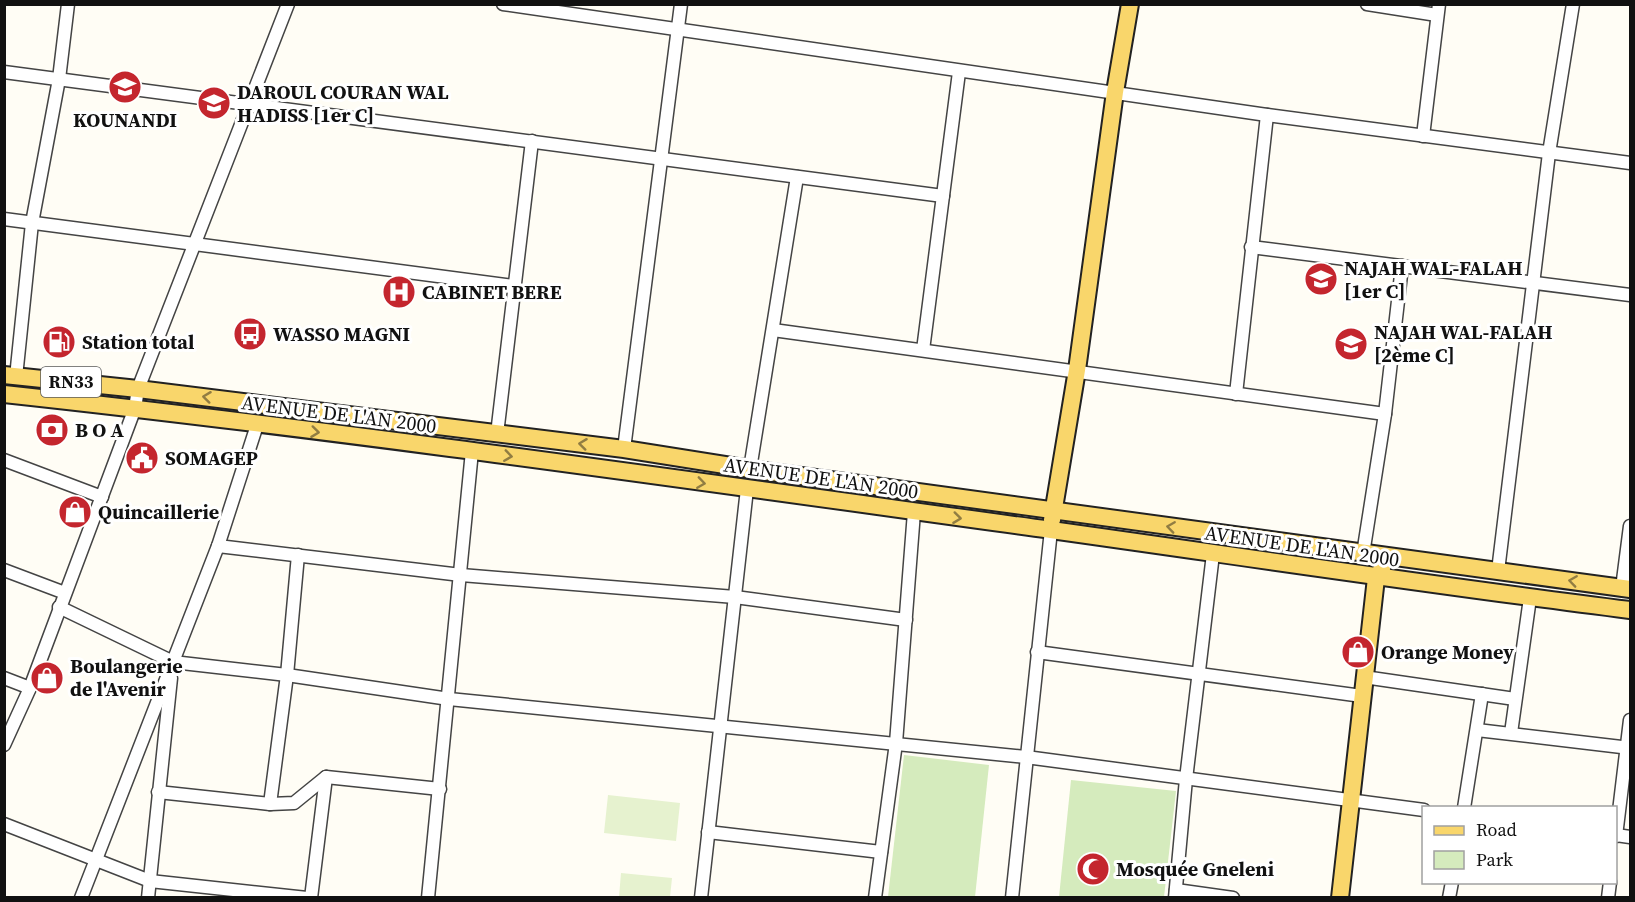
<svg xmlns="http://www.w3.org/2000/svg" width="1635" height="902" font-family="'Source Serif 4',serif">
<style>
.green{fill:#d5ebbd}
.pitch{fill:#e6f2cf}
.lines{fill:none;stroke-linecap:round;stroke-linejoin:round}
.minor-casing{stroke:#444;stroke-width:15}
.major-casing{stroke:#222;stroke-width:20}
.minor{stroke:#fff;stroke-width:12}
.major{stroke:#f9d66b;stroke-width:16}
.oneway{stroke:#917d42}
.labels{text-anchor:middle;stroke-width:6;stroke-linejoin:round;paint-order:stroke}
.shield{fill:#fff;stroke:#585858;stroke-width:1.5}
.shield-label{font-size:18px;font-weight:bold;fill:#111}
.poi-label{font-size:20px;font-weight:bold;fill:#111;stroke:#fff;text-anchor:start}
.street-label{font-size:20px;fill:#111;stroke:#fff}
</style>
<rect width="100%" height="100%" fill="#fffdf5"/>
<g class="green">
<polygon points="904,755 989,765 975,897 888,897"/>
<polygon points="1071,780 1176,791 1164,897 1059,897"/>
</g>
<g class="pitch">
<polygon points="608,795 680,803 676,841 604,833"/>
<polygon points="621,873 672,878 670,897 619,897"/>
</g>
<g class="lines">
<defs>
<g id="minor">
<polyline points="503,4 1267,115 1630,163"/>
<polyline points="1367,4 1437,15"/>
<polyline points="4,72 943,196"/>
<polyline points="1423,136 1439,4"/>
<polyline points="4,219 514,286"/>
<polyline points="1251,247 1630,295"/>
<polyline points="773,330 1385,414"/>
<polyline points="923,350 959,72"/>
<polyline points="16,377 32,223 59,79 68,4"/>
<polyline points="1236,394 1267,115"/>
<polyline points="497,434 532,141"/>
<polyline points="624,449 681,4"/>
<polyline points="4,460 102,497"/>
<polyline points="750,469 797,177"/>
<polyline points="218,546 461,575 735,597 906,620"/>
<polyline points="1363,554 1385,414 1402,266"/>
<polyline points="4,570 65,593"/>
<polyline points="1498,571 1549,153 1573,4"/>
<polyline points="1622,588 1630,526"/>
<polyline points="59,607 173,662 287,675 449,699 1026,757 1424,810"/>
<polyline points="1037,652 1362,696"/>
<polyline points="1364,677 1515,699"/>
<polyline points="4,678 30,688"/>
<polyline points="1477,730 1630,748"/>
<polyline points="1511,733 1530,598"/>
<polyline points="4,745 30,688 135,408 138,389 288,4"/>
<polyline points="158,792 270,804 294,803 326,777 440,789"/>
<polyline points="270,804 287,675 298,555"/>
<polyline points="1464,808 1482,694"/>
<polyline points="4,824 150,881 307,898"/>
<polyline points="708,832 881,852"/>
<polyline points="1616,835 1630,837"/>
<polyline points="1616,836 1630,720"/>
<polyline points="1176,890 1233,898"/>
<polyline points="81,898 218,546 257,425"/>
<polyline points="148,898 171,678"/>
<polyline points="311,898 326,777"/>
<polyline points="428,898 472,451"/>
<polyline points="701,898 747,489"/>
<polyline points="875,898 896,743 914,512"/>
<polyline points="1012,898 1051,530"/>
<polyline points="1175,898 1186,779 1213,554"/>
<polyline points="1449,898 1452,882"/>
<polyline points="1608,898 1610,882"/>
</g>
<g id="major">
<polyline points="4,375 138,389 624,449 750,469 1630,589"/>
<path d="M4 394C354 432 702 482 1051 530 1244 557 1437 586 1630 610"/>
<polyline points="1052,520 1077,370 1115,92 1130,4"/>
<polyline points="1340,898 1376,578 1382,569"/>
</g>
</defs>
<use href="#minor" class="minor-casing"/>
<use href="#major" class="major-casing"/>
<use href="#minor" class="minor"/>
<use href="#major" class="major"/>
</g>
<defs><path id="oneway-chevron" d="M-2-3.5L2.5 0L-2 3.5" fill="none" stroke-width="1.6" stroke-linecap="round" stroke-linejoin="round" transform="scale(1.5)"/></defs>
<g class="oneway">
<use href="#oneway-chevron" transform="translate(207 397) rotate(-173)"/>
<use href="#oneway-chevron" transform="translate(315 432) rotate(7)"/>
<use href="#oneway-chevron" transform="translate(583 444) rotate(-173)"/>
<use href="#oneway-chevron" transform="translate(508 456) rotate(8)"/>
<use href="#oneway-chevron" transform="translate(701 483) rotate(8)"/>
<use href="#oneway-chevron" transform="translate(957 518) rotate(7)"/>
<use href="#oneway-chevron" transform="translate(1171 527) rotate(-172)"/>
<use href="#oneway-chevron" transform="translate(1573 581) rotate(-172)"/>
</g>
<defs>
<symbol id="school-disc" viewBox="-11 -11 22 22"><circle r="9.5" fill="#c4262e" stroke="#fff"/><path d="M0-5L7-2L0 1L-7-2ZM-4 1L0 2.5L4 1V4Q0 6-4 4Z" fill="#fff"/></symbol>
<symbol id="hospital-disc" viewBox="-11 -11 22 22"><circle r="9.5" fill="#c4262e" stroke="#fff"/><path d="M-5-5h3v3.5h4V-5h3V5h-3V1.5h-4V5h-3Z" fill="#fff"/></symbol>
<symbol id="bus-disc" viewBox="-11 -11 22 22"><circle r="9.5" fill="#c4262e" stroke="#fff"/><path d="M-5-6H5V4H4V6H2V4H-2V6H-4V4H-5ZM-3.5-4V0h7V-4ZM-3.5 1.2v1.5H-2V1.2ZM2 1.2v1.5H3.5V1.2Z" fill="#fff"/></symbol>
<symbol id="fuel-disc" viewBox="-11 -11 22 22"><circle r="9.5" fill="#c4262e" stroke="#fff"/><path d="M-5.5-6h7V0h2V4h1.3V-2.5L3-4.5l.8-.8L6-3V5H2.5V1h-1V6h-7ZM-4.2-4.7v3.2H.2V-4.7Z" fill="#fff"/></symbol>
<symbol id="bank-disc" viewBox="-11 -11 22 22"><circle r="9.5" fill="#c4262e" stroke="#fff"/><path d="M-6-4H6V4H-6ZM0-2.3a2.3 2.3 0 1 0 0 4.6a2.3 2.3 0 1 0 0-4.6Z" fill="#fff"/></symbol>
<symbol id="civic-disc" viewBox="-11 -11 22 22"><circle r="9.5" fill="#c4262e" stroke="#fff"/><path d="M-.6-6.5H3V-4.5H.6V-3L4-1V1h2V6H-6V1h2V-1L-.6-3ZM-1.2 2.5V6h2.4V2.5Z" fill="#fff"/></symbol>
<symbol id="shop-disc" viewBox="-11 -11 22 22"><circle r="9.5" fill="#c4262e" stroke="#fff"/><path d="M-5-2.5h2.3a2.7 3.5 0 0 1 5.4 0H5L5.5 6h-11ZM-1.5-2.5h3a1.5 2.3 0 0 0-3 0Z" fill="#fff"/></symbol>
<symbol id="mosque-disc" viewBox="-11 -11 22 22"><circle r="9.5" fill="#c4262e" stroke="#fff"/><path d="M3.5-4.9A6 6 0 1 0 3.5 4.9A5 5 0 1 1 3.5-4.9Z" fill="#fff"/></symbol>
</defs>
<g fill-rule="evenodd">
<use href="#school-disc" x="106" y="68" width="38" height="38"/>
<use href="#school-disc" x="195" y="84" width="38" height="38"/>
<use href="#school-disc" x="1302" y="260" width="38" height="38"/>
<use href="#hospital-disc" x="380" y="273" width="38" height="38"/>
<use href="#bus-disc" x="231" y="315" width="38" height="38"/>
<use href="#fuel-disc" x="40" y="323" width="38" height="38"/>
<use href="#school-disc" x="1332" y="325" width="38" height="38"/>
<use href="#bank-disc" x="33" y="411" width="38" height="38"/>
<use href="#civic-disc" x="123" y="439" width="38" height="38"/>
<use href="#shop-disc" x="56" y="493" width="38" height="38"/>
<use href="#shop-disc" x="1339" y="633" width="38" height="38"/>
<use href="#shop-disc" x="28" y="659" width="38" height="38"/>
<use href="#mosque-disc" x="1074" y="850" width="38" height="38"/>
</g>
<g class="labels">
<rect class="shield" x="41" y="367" width="60" height="30" rx="4.5"/>
<g class="shield-label">
<text x="71" y="388">RN33</text>
</g>
<g class="poi-label">
<text x="237" y="99">DAROUL COURAN WAL<tspan x="237" dy="23">HADISS [1er C]</tspan></text>
<text x="125" y="127" text-anchor="middle">KOUNANDI</text>
<text x="1344" y="275">NAJAH WAL-FALAH<tspan x="1344" dy="23">[1er C]</tspan></text>
<text x="422" y="299">CABINET BERE</text>
<text x="1374" y="339">NAJAH WAL-FALAH<tspan x="1374" dy="23">[2ème C]</tspan></text>
<text x="273" y="341">WASSO MAGNI</text>
<text x="82" y="349">Station total</text>
<text x="75" y="437">B O A</text>
<text x="165" y="465">SOMAGEP</text>
<text x="98" y="519">Quincaillerie</text>
<text x="1381" y="659">Orange Money</text>
<text x="70" y="673">Boulangerie<tspan x="70" dy="23">de l'Avenir</tspan></text>
<text x="1116" y="876">Mosquée Gneleni</text>
</g>
<g class="street-label">
<text transform="translate(339 414) rotate(7)" y="7">AVENUE DE L'AN 2000</text>
<text transform="translate(821 478) rotate(8)" y="7">AVENUE DE L'AN 2000</text>
<text transform="translate(1302 546) rotate(8)" y="7">AVENUE DE L'AN 2000</text>
</g>
</g>
<rect width="1635" height="902" fill="none" stroke="#111111" stroke-width="12"/>
<rect x="1422" y="806" width="195" height="78" fill="#ffffff" stroke="#a0a0a0" stroke-width="1.5"/>
<rect x="1434" y="826" width="30" height="9" fill="#f9d66b" stroke="#a0a0a0" stroke-width="1.5"/>
<text x="1476" y="836" font-size="18" fill="#111111">Road</text>
<rect x="1434" y="851" width="30" height="18" fill="#d5ebbd" stroke="#a0a0a0" stroke-width="1.5"/>
<text x="1476" y="866" font-size="18" fill="#111111">Park</text>
</svg>
